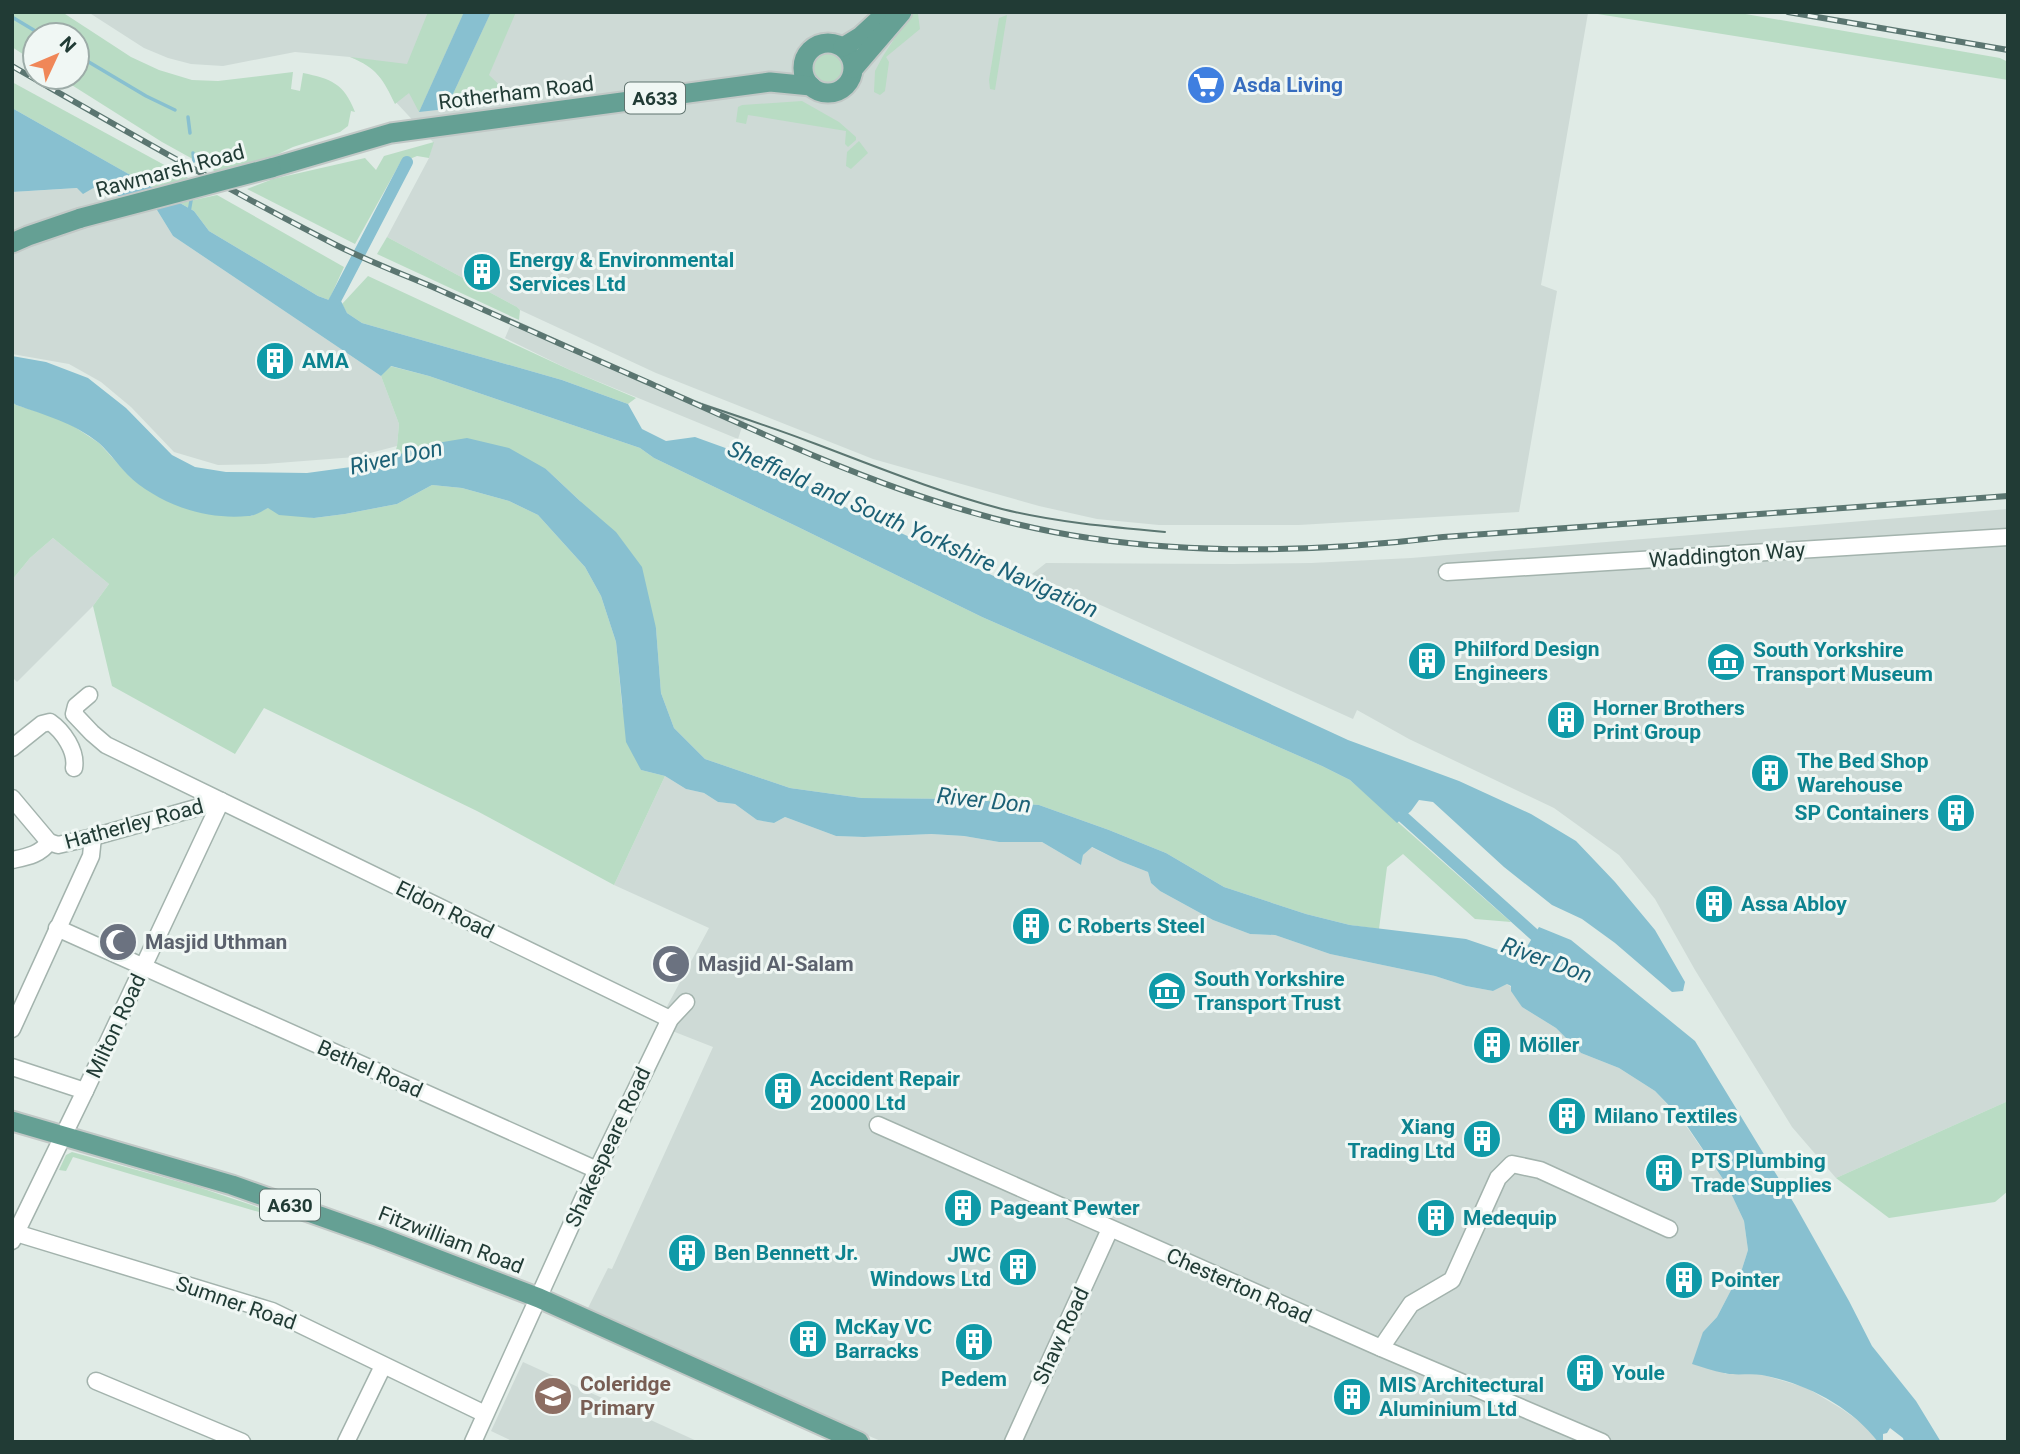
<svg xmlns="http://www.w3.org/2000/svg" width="2020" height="1454" font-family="Roboto,sans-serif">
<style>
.built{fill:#cedad6}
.green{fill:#b9dcc4}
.water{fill:#88c0d0}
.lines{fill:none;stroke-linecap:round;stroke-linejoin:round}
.stream{stroke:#88c0d0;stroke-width:3.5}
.canal{stroke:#88c0d0;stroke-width:12}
.minor-casing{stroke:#a3b3ad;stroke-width:19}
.major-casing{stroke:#c1c8c6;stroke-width:23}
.minor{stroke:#fff;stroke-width:16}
.major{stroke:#65a094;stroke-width:19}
.tram{stroke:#5b7671;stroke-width:2}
.rail-casing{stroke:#5b7671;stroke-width:6}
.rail{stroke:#f0f7f4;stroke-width:3.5;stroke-dasharray:10;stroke-linecap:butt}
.major-bridge-casing{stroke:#c1c8c6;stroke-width:23;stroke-linecap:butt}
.major-bridge{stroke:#65a094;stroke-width:19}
.labels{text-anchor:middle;stroke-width:6;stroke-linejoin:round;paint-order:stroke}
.shield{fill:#f0f7f4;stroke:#5f736e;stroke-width:2}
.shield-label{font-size:19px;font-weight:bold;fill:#213b35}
.shop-label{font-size:21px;font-weight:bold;fill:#366cbe;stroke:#f0f7f4;text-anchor:start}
.street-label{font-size:21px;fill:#213b35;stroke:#f0f7f4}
.culture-label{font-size:21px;font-weight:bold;fill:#0d838f;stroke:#f0f7f4;text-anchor:start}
.worship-label{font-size:21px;font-weight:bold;fill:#5b616d;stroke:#f0f7f4;text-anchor:start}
.education-label{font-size:21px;font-weight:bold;fill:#785e54;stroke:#f0f7f4;text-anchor:start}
.water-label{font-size:23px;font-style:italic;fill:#1c6176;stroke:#f0f7f4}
</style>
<rect width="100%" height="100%" fill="#e0ebe6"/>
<g class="built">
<polygon points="88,12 1588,13 1541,285 1557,291 1519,512 1299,525 1159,525 1097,519 1039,506 873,459 656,373 520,310 517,307 387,237 429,158 433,142 393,99 388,86 368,64 350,57 295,52 223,66 191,64 168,58 144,48"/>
<polygon points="95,187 121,197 128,195 157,210 173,236 381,376 399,424 397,446 355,457 265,464 218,465 174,452 131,407 101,382 69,364 12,354 12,192"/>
<polygon points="513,319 676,393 745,418 738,439 570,370 505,338"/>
<polygon points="2008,509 2008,1101 1836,1178 1792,1127 1695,970 1655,899 1619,855 1554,808 1409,739 1357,710 1353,719 1032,574 1046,563 1233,564 1311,563 1411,558"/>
<polygon points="53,538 109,584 93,606 17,682 12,677 12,580 30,558"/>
<polygon points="665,776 686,789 704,793 718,802 735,804 757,820 774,823 785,817 836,836 864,837 931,834 964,836 999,842 1042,842 1081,865 1083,855 1091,847 1120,861 1148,872 1151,883 1160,891 1180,902 1213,920 1250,934 1275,935 1330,954 1435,976 1466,986 1493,991 1507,984 1511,987 1522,1007 1556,1028 1581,1053 1619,1068 1655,1091 1682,1120 1727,1185 1744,1221 1748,1250 1742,1269 1717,1317 1703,1332 1725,1374 1760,1374 1807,1388 1842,1409 1866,1426 1878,1442 883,1442 585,1314 608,1268 612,1269 713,1047 657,1025 709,928 614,885"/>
<polygon points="523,1362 699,1442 514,1442 491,1431"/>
</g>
<g class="green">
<path d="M12 12H62L131 57 159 70 192 80 218 81 293 72 291 89 300 91 303 73C331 79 344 83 355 112L351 111 348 126 340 132 293 147 259 163 218 173 162 142 59 77H77V35H35V62L12 47Z"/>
<path d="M428 12H464L419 112 409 93 395 104C383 79 377 68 350 57L407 64Z"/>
<polygon points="491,12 516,12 489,75 514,99 446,109"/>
<polygon points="912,12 918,14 920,29 886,57 889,62 885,91 880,95 874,92 875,71 883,56"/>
<polygon points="1585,12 1734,12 2000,58 2008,62 2008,80"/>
<polygon points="1007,15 995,90 990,89 989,80 999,18"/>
<circle cx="829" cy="68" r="16"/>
<polygon points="12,82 192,180 155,189 12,108"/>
<polygon points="802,101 839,122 856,137 856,140 848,147 845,144 846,131 748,115 746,124 736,122 738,107 742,105"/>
<polygon points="859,141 868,153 851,169 846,166 847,152"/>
<polygon points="434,142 429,158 417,156 400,163 355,244 247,189 273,179 365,158 376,170 384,156"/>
<polygon points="217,195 344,267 329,300 318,296 209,231 194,211 180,203"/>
<polygon points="387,237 517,307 520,310 519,320 377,254"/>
<polygon points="368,276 570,370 636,398 628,404 562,380 362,323 347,313 342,304"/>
<polygon points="390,366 429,376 640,448 654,458 796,526 982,617 1322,766 1350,780 1511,922 1475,919 1403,854 1387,867 1379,929 1350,925 1306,914 1224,887 1166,853 1109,830 1039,805 962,799 862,798 790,788 705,759 674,728 661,693 656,628 580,501 546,469 425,445 394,457 397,446 399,424 381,376"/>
<polygon points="12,402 16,405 64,420 99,443 132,479 251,516 268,508 314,518 345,514 397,504 432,485 462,488 509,501 538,515 585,567 601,596 616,642 622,705 641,770 665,776 614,885 477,811 264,708 235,754 112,686 93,606 109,584 53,538 30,558 12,580"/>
<polygon points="2008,1101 2008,1191 1995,1202 1889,1218 1836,1178"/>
<polygon points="72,1152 198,1187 287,1217 286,1220 73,1157 66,1171 59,1170 66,1155"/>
</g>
<g class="water">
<polygon points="464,12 491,12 446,109 419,112"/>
<polygon points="12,108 194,211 209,231 318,296 329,300 338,295 347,313 362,323 562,380 628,404 642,429 666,441 695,437 731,450 797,480 847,508 1348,740 1459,781 1531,814 1576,841 1615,882 1655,930 1685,982 1683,991 1672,992 1615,943 1582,919 1552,905 1504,867 1433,802 1419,800 1411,811 1397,823 1350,780 1322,766 982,617 796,526 654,458 640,448 429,376 391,366 381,376 173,236 157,210 128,195 121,197 95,187 83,194 77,188 12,192"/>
<path d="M12 356 46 362 88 378 126 408 172 455 195 467 226 472 307 473 373 464 425 445 467 438 509 448 546 469 580 501 616 532 642 567 656 628 661 693 674 728 705 759 790 788 862 798 962 799 1039 805 1109 830 1166 853 1224 887 1306 914 1350 925 1466 939 1510 954 1523 953 1539 927 1571 940 1695 1041 1795 1205 1849 1301 1872 1346 1916 1401 1941 1442H1904L1903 1438 1890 1428 1887 1433 1883 1434V1442H1878C1851 1406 1805 1383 1762 1375 1750 1373 1736 1376 1724 1373 1713 1371 1703 1367 1692 1364L1703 1332 1717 1317 1742 1269 1748 1250 1744 1221 1727 1185 1683 1120 1655 1091 1619 1068 1581 1053 1556 1028 1522 1007 1511 991V986L1507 984 1493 991 1466 986 1435 976 1330 954 1275 935 1250 934 1213 920 1160 891 1151 883 1148 872 1120 861 1092 847 1083 855 1081 865 1042 842H999L964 836 931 834 864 837 836 836 785 817 774 823 757 820 735 804 718 802 704 793 686 789 665 776 641 770 626 742 616 642 601 596 585 567 538 515 509 501 462 488 432 485 397 504 345 514 314 518 279 515 268 508C262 511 255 516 248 516 207 520 164 506 132 479 120 468 111 454 99 443 74 423 45 415 16 405L12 402Z"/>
</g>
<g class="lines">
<g class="stream">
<polyline points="12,17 42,35"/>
<polyline points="77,55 146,96 175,110"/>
<polyline points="188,117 190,133"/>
<polyline points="193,153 194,161"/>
<polyline points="189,212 192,195"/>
</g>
<g class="canal">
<polyline points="331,308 407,162"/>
<polyline points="1391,806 1547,946"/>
</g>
<defs>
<g id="minor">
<polyline points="1447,572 2008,537"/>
<polyline points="89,695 76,706 74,714 92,733 106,745 670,1019"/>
<path d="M12 748 42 724 50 722C63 731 77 751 74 768"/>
<polyline points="12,798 49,842"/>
<path d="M12 860C26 857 40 855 49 842L58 845 93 837 221 801"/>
<polyline points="57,928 597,1170"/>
<polyline points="12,1029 91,856 93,837"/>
<polyline points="12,1067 85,1091"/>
<polyline points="878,1125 1381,1348 1602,1442"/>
<polyline points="16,1233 272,1311 485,1414"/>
<polyline points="12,1241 85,1091 221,801"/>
<polyline points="1381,1348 1411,1304 1452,1280 1498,1178 1512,1164 1540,1170 1669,1229"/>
<polyline points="96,1381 242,1442"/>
<polyline points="346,1442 383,1366"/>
<polyline points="473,1442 583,1199 670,1019 686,1002"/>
<polyline points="1013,1442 1110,1229"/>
</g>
<g id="major">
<circle cx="828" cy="68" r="25"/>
<polyline points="843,47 861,36 887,12"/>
<polyline points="854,68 902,12"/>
<polyline points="271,168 391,133 770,82 811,86"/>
<polyline points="12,243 28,236 81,218"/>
<polyline points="12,1121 232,1185 379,1237 539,1298 859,1442"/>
</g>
</defs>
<use href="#minor" class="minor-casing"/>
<use href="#major" class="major-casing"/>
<use href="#minor" class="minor"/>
<use href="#major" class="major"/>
<path class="tram" d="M680 397C726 412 771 427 816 444 877 467 938 492 1002 509 1055 522 1110 527 1165 532"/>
<defs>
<g id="rail">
<polyline points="1788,12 2008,50"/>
<path d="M12 66C119 127 226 189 336 245 368 261 402 274 435 288 506 320 576 351 647 382 790 446 932 515 1089 538 1203 555 1328 551 1443 537L2008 496"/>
</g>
</defs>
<use href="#rail" class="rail-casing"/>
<use href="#rail" class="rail"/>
<defs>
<polyline id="major-bridge" points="81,218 271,168"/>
</defs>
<use href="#major-bridge" class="major-bridge-casing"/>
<use href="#major-bridge" class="major-bridge"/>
</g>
<defs>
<symbol id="supermarket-disc" viewBox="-11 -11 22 22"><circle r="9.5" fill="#3f7fe0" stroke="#f0f7f4"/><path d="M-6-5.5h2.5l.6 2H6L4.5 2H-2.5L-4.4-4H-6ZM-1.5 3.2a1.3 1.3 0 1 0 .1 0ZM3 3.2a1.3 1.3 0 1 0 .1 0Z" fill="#fff"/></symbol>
<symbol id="building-disc" viewBox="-11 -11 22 22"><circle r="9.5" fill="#0f9aa8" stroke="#f0f7f4"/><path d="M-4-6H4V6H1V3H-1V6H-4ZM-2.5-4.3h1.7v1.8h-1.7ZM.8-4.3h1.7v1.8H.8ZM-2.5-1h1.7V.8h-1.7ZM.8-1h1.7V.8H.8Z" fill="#fff"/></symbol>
<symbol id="museum-disc" viewBox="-11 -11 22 22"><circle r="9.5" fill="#0f9aa8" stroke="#f0f7f4"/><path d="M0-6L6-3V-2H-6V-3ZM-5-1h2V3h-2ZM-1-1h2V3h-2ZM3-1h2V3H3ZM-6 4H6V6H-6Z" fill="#fff"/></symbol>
<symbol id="mosque-disc" viewBox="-11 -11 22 22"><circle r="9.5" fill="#6b7280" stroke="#f0f7f4"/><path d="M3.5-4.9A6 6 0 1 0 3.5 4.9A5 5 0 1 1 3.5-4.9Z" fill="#fff"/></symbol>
<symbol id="school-disc" viewBox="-11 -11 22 22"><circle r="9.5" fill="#8d6e63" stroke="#f0f7f4"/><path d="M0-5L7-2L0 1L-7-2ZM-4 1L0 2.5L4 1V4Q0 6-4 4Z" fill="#fff"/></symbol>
</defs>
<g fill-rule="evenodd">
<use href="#supermarket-disc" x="1184" y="63" width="44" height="44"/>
<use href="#building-disc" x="460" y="250" width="44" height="44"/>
<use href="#building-disc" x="253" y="339" width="44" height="44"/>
<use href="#building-disc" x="1405" y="639" width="44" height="44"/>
<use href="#museum-disc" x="1704" y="640" width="44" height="44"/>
<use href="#building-disc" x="1544" y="698" width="44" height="44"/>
<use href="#building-disc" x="1748" y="751" width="44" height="44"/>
<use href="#building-disc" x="1934" y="791" width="44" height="44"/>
<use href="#building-disc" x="1692" y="882" width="44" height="44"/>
<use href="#building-disc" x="1009" y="904" width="44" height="44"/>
<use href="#mosque-disc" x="96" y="920" width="44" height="44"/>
<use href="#mosque-disc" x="649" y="942" width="44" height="44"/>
<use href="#museum-disc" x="1145" y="969" width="44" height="44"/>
<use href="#building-disc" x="1470" y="1023" width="44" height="44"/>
<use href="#building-disc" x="761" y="1069" width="44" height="44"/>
<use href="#building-disc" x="1545" y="1094" width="44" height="44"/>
<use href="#building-disc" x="1460" y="1117" width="44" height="44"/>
<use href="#building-disc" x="1642" y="1151" width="44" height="44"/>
<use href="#building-disc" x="941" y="1186" width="44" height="44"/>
<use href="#building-disc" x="1414" y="1196" width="44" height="44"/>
<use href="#building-disc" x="665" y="1231" width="44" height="44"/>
<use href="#building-disc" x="996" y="1245" width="44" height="44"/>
<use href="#building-disc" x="1662" y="1258" width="44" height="44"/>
<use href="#building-disc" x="786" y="1317" width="44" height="44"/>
<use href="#building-disc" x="952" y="1320" width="44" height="44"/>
<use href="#building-disc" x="1563" y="1351" width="44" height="44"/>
<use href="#school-disc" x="531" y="1374" width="44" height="44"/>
<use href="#building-disc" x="1330" y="1375" width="44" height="44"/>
</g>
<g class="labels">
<g class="shield">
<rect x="625" y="82.5" width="60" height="31" rx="5"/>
<rect x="260" y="1189.5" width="60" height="31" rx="5"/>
</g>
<g class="shield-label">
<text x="655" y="105">A633</text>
<text x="290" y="1212">A630</text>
</g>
<g class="shop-label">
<text x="1233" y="92">Asda Living</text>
</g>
<g class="street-label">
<text transform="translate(516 93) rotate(-7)" y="7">Rotherham Road</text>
<text transform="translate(170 171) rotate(-15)" y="7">Rawmarsh Road</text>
<text transform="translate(1727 555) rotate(-4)" y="7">Waddington Way</text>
<text transform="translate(134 824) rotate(-15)" y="7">Hatherley Road</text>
<text transform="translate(445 910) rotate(26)" y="7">Eldon Road</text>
<text transform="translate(116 1026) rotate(-65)" y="7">Milton Road</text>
<text transform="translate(370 1069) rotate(24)" y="7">Bethel Road</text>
<text transform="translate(608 1147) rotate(-65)" y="7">Shakespeare Road</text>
<text transform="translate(451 1240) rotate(21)" y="7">Fitzwilliam Road</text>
<text transform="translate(1239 1286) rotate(24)" y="7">Chesterton Road</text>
<text transform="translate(236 1303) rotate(19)" y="7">Sumner Road</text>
<text transform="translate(1061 1336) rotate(-65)" y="7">Shaw Road</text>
</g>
<g class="culture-label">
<text x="509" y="267">Energy &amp; Environmental<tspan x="509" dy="24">Services Ltd</tspan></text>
<text x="302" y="368">AMA</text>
<text x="1454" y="656">Philford Design<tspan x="1454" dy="24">Engineers</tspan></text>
<text x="1753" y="657">South Yorkshire<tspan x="1753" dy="24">Transport Museum</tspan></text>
<text x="1593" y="715">Horner Brothers<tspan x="1593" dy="24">Print Group</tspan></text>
<text x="1797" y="768">The Bed Shop<tspan x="1797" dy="24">Warehouse</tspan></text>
<text x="1929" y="820" text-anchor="end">SP Containers</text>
<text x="1741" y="911">Assa Abloy</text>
<text x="1058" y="933">C Roberts Steel</text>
<text x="1194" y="986">South Yorkshire<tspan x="1194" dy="24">Transport Trust</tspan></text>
<text x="1519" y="1052">Möller</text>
<text x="810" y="1086">Accident Repair<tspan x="810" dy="24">20000 Ltd</tspan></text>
<text x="1594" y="1123">Milano Textiles</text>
<text x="1455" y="1134" text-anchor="end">Xiang<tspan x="1455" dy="24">Trading Ltd</tspan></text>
<text x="1691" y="1168">PTS Plumbing<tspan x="1691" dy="24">Trade Supplies</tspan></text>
<text x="990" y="1215">Pageant Pewter</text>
<text x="1463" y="1225">Medequip</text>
<text x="714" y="1260">Ben Bennett Jr.</text>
<text x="991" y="1262" text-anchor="end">JWC<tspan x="991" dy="24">Windows Ltd</tspan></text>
<text x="1711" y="1287">Pointer</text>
<text x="835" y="1334">McKay VC<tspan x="835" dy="24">Barracks</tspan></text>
<text x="1612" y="1380">Youle</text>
<text x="974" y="1386" text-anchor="middle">Pedem</text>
<text x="1379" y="1392">MIS Architectural<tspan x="1379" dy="24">Aluminium Ltd</tspan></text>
</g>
<g class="worship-label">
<text x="145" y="949">Masjid Uthman</text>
<text x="698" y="971">Masjid Al-Salam</text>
</g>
<g class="education-label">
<text x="580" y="1391">Coleridge<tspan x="580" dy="24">Primary</tspan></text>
</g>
<g class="water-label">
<text transform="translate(396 457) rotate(-12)" y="8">River Don</text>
<text transform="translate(913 529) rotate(24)" y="8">Sheffield and South Yorkshire Navigation</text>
<text transform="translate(984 800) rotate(6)" y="8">River Don</text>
<text transform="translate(1547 960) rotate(20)" y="8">River Don</text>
</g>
</g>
<rect width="2020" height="1454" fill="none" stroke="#213b35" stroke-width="28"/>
<g transform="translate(56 56) rotate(46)"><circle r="33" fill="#f0f7f4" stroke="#9daca8" stroke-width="2"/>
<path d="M0-5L12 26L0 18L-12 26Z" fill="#f08758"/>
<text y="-10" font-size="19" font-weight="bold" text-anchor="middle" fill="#213b35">N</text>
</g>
</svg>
